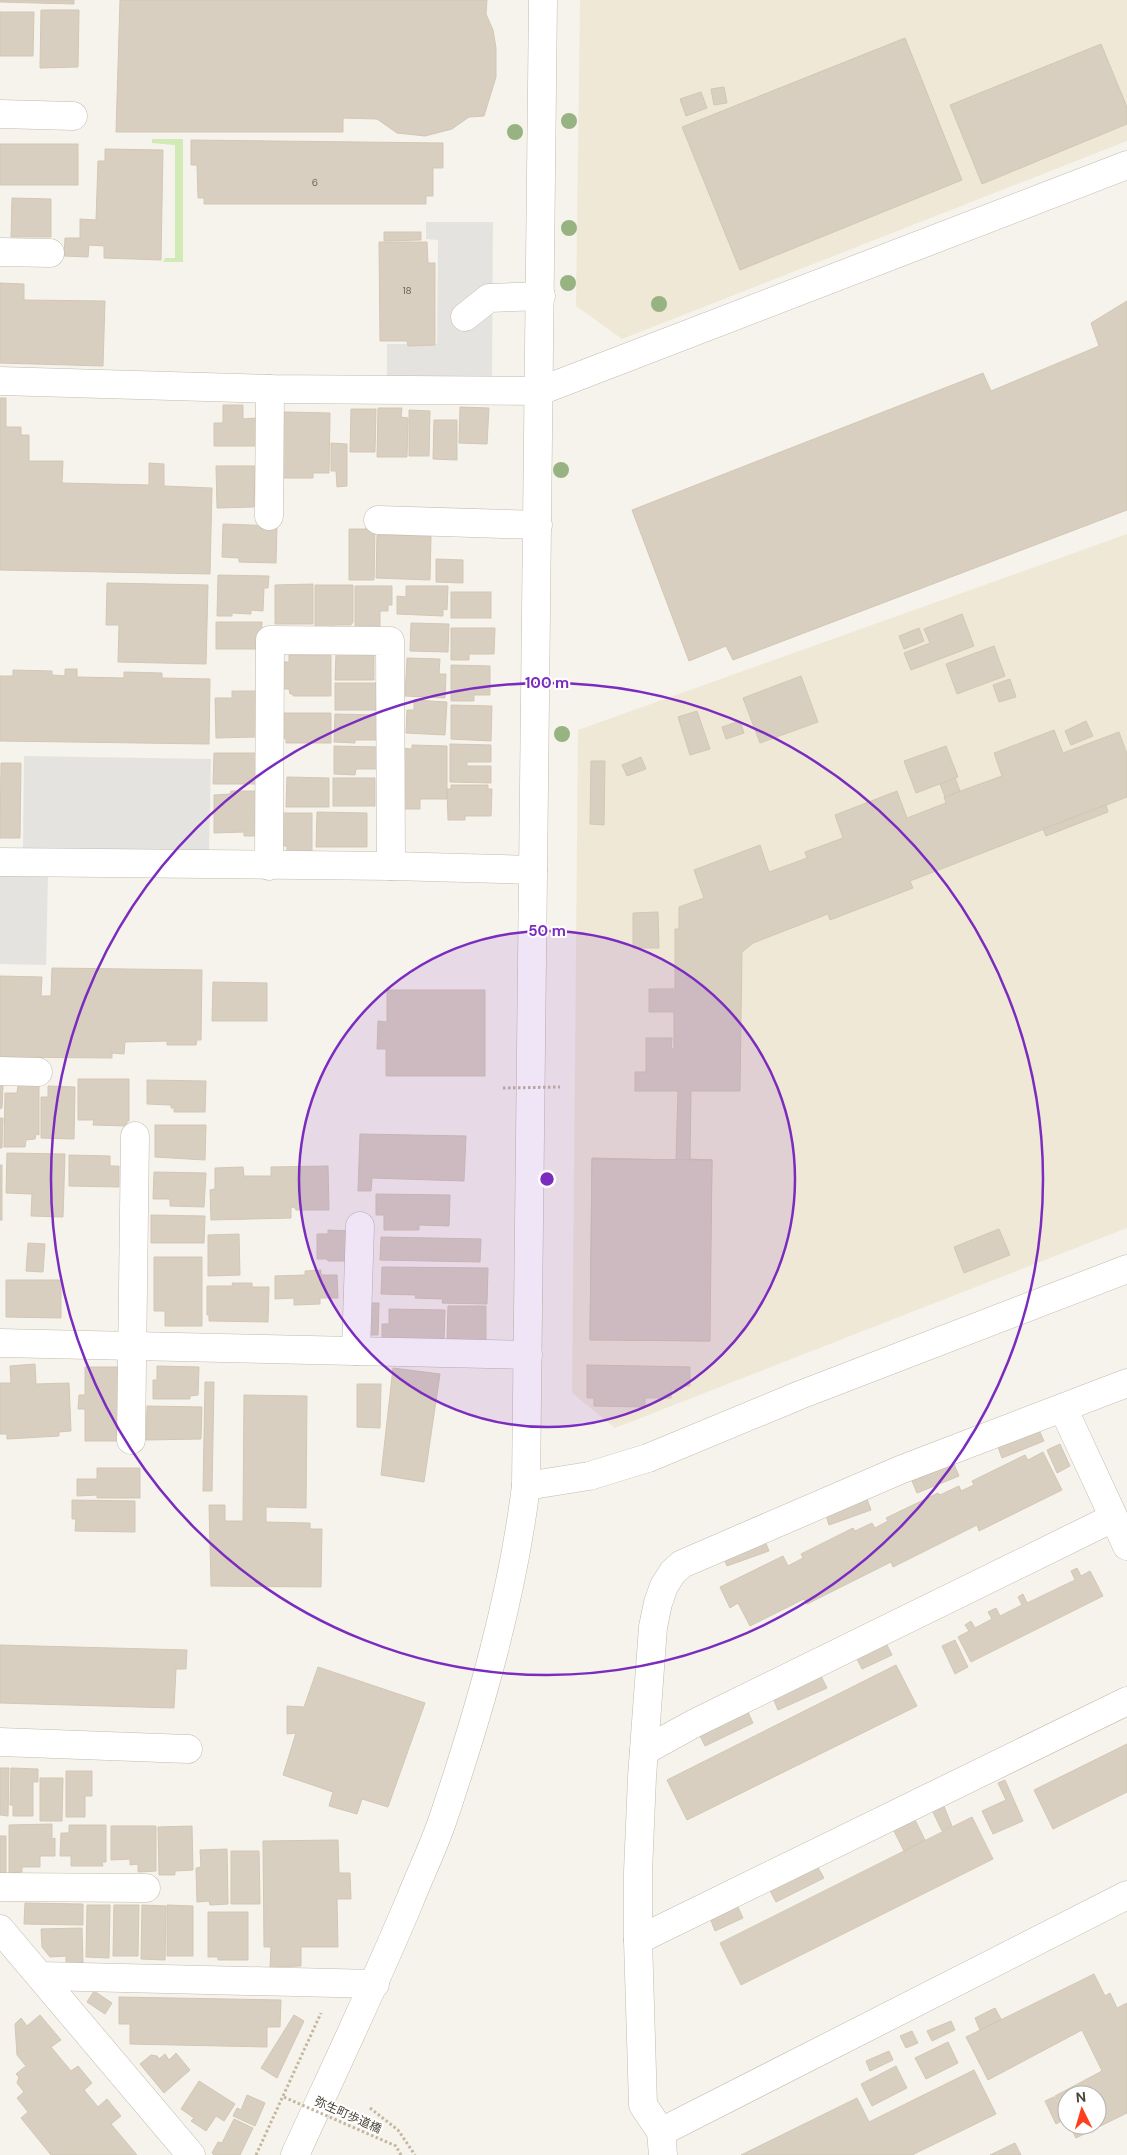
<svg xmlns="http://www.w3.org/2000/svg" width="1127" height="2155" font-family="'DM Sans','Noto Sans JP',sans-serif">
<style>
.education{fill:#efe8d6}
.green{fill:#d2eab5}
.parking{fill:#e5e3e0}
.building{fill:#d8cfc1;stroke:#d3c7b4}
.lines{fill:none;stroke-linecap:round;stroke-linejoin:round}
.minor-casing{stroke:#c2bbae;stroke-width:29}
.path{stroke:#c4b79f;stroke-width:3;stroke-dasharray:2.5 2.5;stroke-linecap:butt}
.minor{stroke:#fff;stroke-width:28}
.path-bridge{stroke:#c4b79f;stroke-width:3;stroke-dasharray:2.5 2.5;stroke-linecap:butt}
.tree{fill:#97b381}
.ring{fill:none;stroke:#7b2cbf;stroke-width:2.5}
.labels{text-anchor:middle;stroke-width:4;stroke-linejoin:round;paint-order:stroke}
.number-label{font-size:10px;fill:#6e675b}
.street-label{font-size:12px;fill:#4b4439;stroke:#fff}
.centre{fill:#7b2cbf;stroke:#fff;stroke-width:2.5}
.ring-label{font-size:15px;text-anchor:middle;font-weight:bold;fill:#7b2cbf;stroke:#fff;stroke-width:4;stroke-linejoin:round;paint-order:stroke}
</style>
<rect width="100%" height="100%" fill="#f6f3ec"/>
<g class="education">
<polygon points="580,0 1127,0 1127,141 622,339 576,306"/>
<polygon points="1127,534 1127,1228 615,1428 572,1393 578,730"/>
</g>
<polygon class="green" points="152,139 183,139 183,262 163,262 165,258 175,258 175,145 152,143"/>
<g class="parking">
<polygon points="426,222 493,222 492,380 387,380 387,344 437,344 438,240 426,239"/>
<polygon points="24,756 211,759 209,851 23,849"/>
<polygon points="0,875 48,876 46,965 0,964"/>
</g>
<g class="building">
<polygon points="0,0 74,0 74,4 0,2"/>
<polygon points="120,0 487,0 486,14 493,30 496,48 496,77 484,116 469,117 452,129 425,136 397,133 377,119 343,118 343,132 116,132"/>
<polygon points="41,10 79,10 78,67 40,68"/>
<polygon points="0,12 34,12 33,56 0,56"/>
<polygon points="905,38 962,180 740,270 682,127"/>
<polygon points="1101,44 1127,107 1127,124 982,184 950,105"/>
<polygon points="724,87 727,103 714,105 711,89"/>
<polygon points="701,92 707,108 686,116 680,99"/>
<polygon points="191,140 443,143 443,168 433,168 433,196 426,196 426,204 204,204 204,198 198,198 197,165 191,165"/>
<rect x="0" y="144" width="78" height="41"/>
<polygon points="105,149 163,150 161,260 104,258 104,246 89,245 88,257 64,256 65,238 80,238 80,219 96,220 98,161 105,161"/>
<polygon points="12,198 51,199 51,237 11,237"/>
<polygon points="384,232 421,232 421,240 384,241"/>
<polygon points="379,242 427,242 428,263 435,263 435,345 408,346 407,341 380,341"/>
<polygon points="0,283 24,284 24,300 105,301 103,366 0,363"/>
<polygon points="1127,301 1127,510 733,660 726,646 689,661 632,510 983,373 991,391 1099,346 1091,323"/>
<polygon points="0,398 6,398 6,427 21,427 21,435 29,435 29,461 63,461 62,483 149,485 149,463 164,464 164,486 212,488 210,574 0,570"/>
<polygon points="223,405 243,405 243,419 256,418 255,446 214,446 214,423 223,423"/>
<polygon points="460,407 489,408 487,444 459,443"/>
<polygon points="378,408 402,408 401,417 408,418 407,457 377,457"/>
<polygon points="351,409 376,409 375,452 350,452"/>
<polygon points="409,410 430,411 429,456 409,456"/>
<polygon points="283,412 330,413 329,473 313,473 313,478 282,478"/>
<polygon points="434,420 457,420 457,460 433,459"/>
<polygon points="331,443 347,444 347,486 337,487 336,471 331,471"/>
<polygon points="216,466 255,466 254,507 217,508"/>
<polygon points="223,524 277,526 276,563 239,562 239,558 222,557"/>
<polygon points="349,529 375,529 374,580 349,580"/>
<polygon points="377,535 431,536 430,580 376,578"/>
<polygon points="436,559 463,560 463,583 436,582"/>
<polygon points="218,575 269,576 268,588 264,588 263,611 251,610 251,614 232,613 232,616 217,616"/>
<polygon points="107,583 208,585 206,664 118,662 119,625 106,625"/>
<polygon points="313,584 313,624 275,624 275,585"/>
<polygon points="315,585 353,585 353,622 351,625 334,625 334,628 315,628"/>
<polygon points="355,586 392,586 392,605 388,605 388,611 380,611 380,626 355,626"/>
<polygon points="406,586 448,586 447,610 443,609 443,616 397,614 397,596 406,597"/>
<rect x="451" y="592" width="40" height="26"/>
<polygon points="962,614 974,646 911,670 904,653 930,643 924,629"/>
<polygon points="216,622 262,622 261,649 216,649"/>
<polygon points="411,623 449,624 448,652 410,651"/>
<polygon points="451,628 495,628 494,654 469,654 469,660 451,660"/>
<polygon points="919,628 924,641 904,649 899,636"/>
<polygon points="994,646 1005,676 957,694 946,664"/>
<polygon points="336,653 374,653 374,680 335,680"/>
<polygon points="289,655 331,655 331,696 293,696 293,694 290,694 289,689 283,689 283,662 289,662"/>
<polygon points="407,658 440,659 439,674 446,674 445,698 405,696"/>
<polygon points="451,665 490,666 490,695 474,695 474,701 451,701"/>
<polygon points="65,669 77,669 77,677 124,678 124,672 162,673 162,678 210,679 209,744 0,741 0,676 13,676 13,670 52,671 52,675 65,676"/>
<polygon points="801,676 818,722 760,743 743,698"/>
<polygon points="1010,679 1016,697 999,702 993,685"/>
<rect x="335" y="683" width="43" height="27"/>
<polygon points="232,691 256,691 256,737 216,738 215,698 232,698"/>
<polygon points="414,700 447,702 445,735 406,733 407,710 414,710"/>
<polygon points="451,705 492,706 491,741 451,739"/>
<polygon points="697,711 710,749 690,755 678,717"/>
<polygon points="284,713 331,713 331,743 286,743 286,739 284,738"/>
<polygon points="335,714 381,715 381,740 355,740 355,743 334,742"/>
<polygon points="740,721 744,733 726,739 722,727"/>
<polygon points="1086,721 1093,736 1071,745 1065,731"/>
<polygon points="1054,730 1063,753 1119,732 1127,754 1127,797 910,881 913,888 830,920 828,914 753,943 742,952 740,1091 691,1091 690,1159 712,1160 709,1341 590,1339 592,1158 676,1160 678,1091 635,1091 635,1072 646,1072 646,1038 672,1038 671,1049 674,1049 674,1012 649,1012 649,989 675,989 675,929 679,929 679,907 704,898 694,870 760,845 769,872 807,858 805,852 843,838 835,815 897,791 907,818 946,803 944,797 1002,776 994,753"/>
<polygon points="450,744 491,745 491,762 467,762 467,766 491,766 491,783 450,782"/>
<polygon points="412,745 447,746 447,799 420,799 420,809 402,809 402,748 412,749"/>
<polygon points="334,746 379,747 378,769 356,769 355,775 334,774"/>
<polygon points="946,746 958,777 916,793 904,761"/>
<polygon points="214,753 257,753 256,784 213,784"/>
<polygon points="641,757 646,769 627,776 622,765"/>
<polygon points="591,761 605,761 604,825 590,824"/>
<polygon points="1,763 21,763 20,838 0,838"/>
<polygon points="287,777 329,778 329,807 286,807"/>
<rect x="333" y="778" width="42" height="28"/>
<polygon points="955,778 960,791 945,797 940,784"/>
<polygon points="451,785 488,785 488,789 492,789 491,816 465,816 465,820 448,820 447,789 451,789"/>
<polygon points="231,791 260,791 260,836 244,836 244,832 214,833 214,795 230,794"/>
<polygon points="1106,805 1108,812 1046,836 1043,829"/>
<polygon points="317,812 367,813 367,847 316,847"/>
<polygon points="282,813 312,813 312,853 287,852 287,846 282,846"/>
<polygon points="658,912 659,948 633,948 633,913"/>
<polygon points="52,968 202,970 201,1040 197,1040 196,1045 167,1045 167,1041 125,1042 124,1054 112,1053 112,1058 0,1057 0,976 42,977 41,996 51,996"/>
<polygon points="213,982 267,983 267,1021 212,1021"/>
<polygon points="387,990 485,990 485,1076 386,1076 386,1049 377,1049 378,1021 387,1022"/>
<polygon points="78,1079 129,1079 129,1121 127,1121 127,1126 93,1125 94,1120 78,1120"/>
<polygon points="147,1080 206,1081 205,1112 174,1112 174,1108 171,1108 171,1105 147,1104"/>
<polygon points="18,1085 39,1085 39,1135 36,1134 35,1139 26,1140 25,1147 4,1147 5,1093 17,1093"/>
<polygon points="0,1086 3,1086 2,1108 0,1109"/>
<polygon points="48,1086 75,1087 74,1139 41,1138 41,1097 48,1097"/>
<polygon points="0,1118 3,1118 2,1148 0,1148"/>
<polygon points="155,1125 206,1125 205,1160 155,1157"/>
<polygon points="360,1134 466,1136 464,1181 372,1178 371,1191 358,1191"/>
<polygon points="7,1153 65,1154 63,1217 31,1216 32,1194 6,1193"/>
<polygon points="69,1155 110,1156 110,1166 119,1166 119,1187 69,1186"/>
<polygon points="592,1159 712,1160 710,1341 590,1340"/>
<rect x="0" y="1165" width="2" height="55"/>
<polygon points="328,1166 329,1210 296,1210 294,1207 291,1208 291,1218 211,1220 210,1190 215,1189 215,1168 243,1167 244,1176 271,1176 271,1167"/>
<polygon points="154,1172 206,1173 204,1207 170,1206 170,1199 153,1199"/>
<polygon points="376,1194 450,1195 449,1226 419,1225 419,1230 384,1230 384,1215 376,1215"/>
<polygon points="151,1215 205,1216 204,1243 151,1243"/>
<polygon points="999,1229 1010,1255 964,1273 954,1247"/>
<polygon points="328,1230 350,1231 350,1261 328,1261 327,1259 317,1259 317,1234 328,1234"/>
<polygon points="239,1234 240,1275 208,1276 208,1235"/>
<polygon points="381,1237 481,1239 480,1262 380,1260"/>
<polygon points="28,1243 45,1244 43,1272 26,1271"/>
<polygon points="154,1257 202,1257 202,1326 165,1326 165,1311 154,1311"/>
<polygon points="382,1267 488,1268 487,1304 442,1303 443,1299 415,1298 416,1295 381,1294"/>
<polygon points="321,1270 321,1275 337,1275 338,1298 320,1298 320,1304 294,1305 294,1298 275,1299 275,1276 305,1275 305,1271"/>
<polygon points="6,1280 61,1280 61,1318 6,1317"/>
<polygon points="232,1283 252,1283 252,1287 269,1287 268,1322 209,1321 209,1315 207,1315 207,1286 233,1286"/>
<polygon points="366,1303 379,1303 378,1335 366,1335"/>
<polygon points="448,1306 486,1306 486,1340 447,1339"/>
<polygon points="389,1309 445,1310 444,1341 382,1340 382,1324 389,1324"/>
<polygon points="35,1364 36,1384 69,1383 71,1431 59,1432 59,1436 7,1439 7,1434 0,1434 0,1383 11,1383 10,1366"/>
<polygon points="587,1365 690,1367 690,1386 682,1386 682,1389 672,1389 671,1398 645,1398 645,1407 594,1406 594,1398 587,1398"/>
<polygon points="157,1366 199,1367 198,1395 190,1396 190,1399 153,1399 153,1380 157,1380"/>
<polygon points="85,1367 122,1367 122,1441 85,1441 85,1409 78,1409 79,1395 85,1395"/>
<polygon points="393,1368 440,1374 424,1482 381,1475"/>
<polygon points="205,1382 214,1382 212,1491 203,1491"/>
<polygon points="357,1384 381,1384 380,1428 357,1427"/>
<polygon points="244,1395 307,1396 306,1508 266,1507 266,1522 310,1523 310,1529 322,1529 321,1587 211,1586 209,1505 225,1505 225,1521 243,1521"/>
<polygon points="147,1406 202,1407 201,1439 146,1440"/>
<polygon points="1039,1430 1044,1441 1002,1458 998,1447"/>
<polygon points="1060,1444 1070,1466 1057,1473 1047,1450"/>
<polygon points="1043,1452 1062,1490 979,1531 977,1525 893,1567 891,1562 807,1604 804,1599 750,1626 738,1603 730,1608 720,1587 783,1556 788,1566 803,1558 801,1554 853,1528 855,1531 872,1523 875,1528 888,1521 886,1518 938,1493 940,1495 959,1486 961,1491 974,1485 972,1481 1025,1455 1028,1460"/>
<polygon points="954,1464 959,1476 917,1493 912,1481"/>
<polygon points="97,1468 140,1468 140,1498 97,1498 97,1495 77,1496 77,1479 97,1479"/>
<polygon points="867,1499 871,1510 829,1525 826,1515"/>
<polygon points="72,1500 135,1501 135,1532 75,1531 76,1519 72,1519"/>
<polygon points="765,1541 769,1551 727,1566 724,1559"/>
<polygon points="1077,1568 1081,1576 1090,1571 1103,1596 971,1662 958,1637 969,1631 965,1625 971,1621 975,1628 992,1619 988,1612 996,1608 1000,1616 1022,1605 1018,1597 1023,1594 1027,1603 1075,1580 1071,1571"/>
<polygon points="955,1640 968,1667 955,1674 942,1646"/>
<polygon points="886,1643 892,1655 862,1669 856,1657"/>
<polygon points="0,1645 187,1650 186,1669 176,1669 174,1708 0,1703"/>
<polygon points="896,1665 917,1706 687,1820 667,1780"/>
<polygon points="318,1667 425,1703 388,1807 362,1799 357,1814 329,1806 333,1792 283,1775 296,1733 287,1734 287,1706 304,1707"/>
<polygon points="820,1674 827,1688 778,1710 773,1698"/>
<polygon points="747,1710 753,1723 705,1746 699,1734"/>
<polygon points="1127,1744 1127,1792 1053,1829 1034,1790"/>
<polygon points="0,1768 9,1768 8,1816 0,1815"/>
<polygon points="11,1768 38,1769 38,1782 33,1782 33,1816 13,1816 13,1805 10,1805"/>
<polygon points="66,1771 92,1771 92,1796 85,1796 85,1817 66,1817"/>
<polygon points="40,1778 63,1778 62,1821 40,1821"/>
<polygon points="1005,1780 1023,1821 993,1834 982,1811 1006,1800 998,1783"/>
<polygon points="943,1804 952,1826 942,1831 932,1810"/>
<polygon points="972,1817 993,1859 741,1985 720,1943"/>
<polygon points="915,1820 925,1840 904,1851 894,1831"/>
<polygon points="52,1824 52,1839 55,1838 55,1856 40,1856 40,1867 22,1867 22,1872 9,1873 9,1825"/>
<polygon points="69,1825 106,1825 106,1862 102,1862 103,1866 71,1866 71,1856 60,1856 61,1833 69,1833"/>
<polygon points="111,1826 156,1826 156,1871 138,1872 138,1864 130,1865 130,1859 111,1860"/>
<polygon points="192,1826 193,1870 175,1871 175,1875 159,1875 158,1827"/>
<rect x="0" y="1836" width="6" height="42"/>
<polygon points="338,1840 339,1873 350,1873 351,1899 337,1899 338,1947 301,1947 301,1966 270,1967 271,1947 264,1947 263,1841"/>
<polygon points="227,1849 228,1904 210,1905 209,1901 197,1902 196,1868 201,1867 200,1850"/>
<polygon points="231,1851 259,1851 260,1904 231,1904"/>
<polygon points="817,1866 824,1878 776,1902 769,1889"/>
<polygon points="25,1903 83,1904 83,1925 24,1924"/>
<polygon points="87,1905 110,1905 109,1958 86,1957"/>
<polygon points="114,1905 139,1905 138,1956 113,1956"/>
<polygon points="142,1905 166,1906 165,1960 141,1959"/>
<polygon points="167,1905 193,1906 193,1956 167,1956"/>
<polygon points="737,1905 743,1918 715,1931 710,1918"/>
<polygon points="208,1912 248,1912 248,1960 218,1960 218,1957 208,1957"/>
<polygon points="82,1928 83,1963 66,1963 66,1956 50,1957 42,1947 41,1929"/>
<polygon points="1094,1974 1105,1996 1110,1993 1117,2008 1127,2003 1127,2113 1076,2138 1069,2125 1097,2125 1097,2095 1067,2095 1067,2120 1055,2096 1102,2071 1082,2030 988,2080 966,2037"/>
<polygon points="94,1991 112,2003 105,2014 87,2002"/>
<polygon points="119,1997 281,2000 280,2027 267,2027 267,2047 130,2044 130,2024 119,2024"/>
<polygon points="995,2008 1001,2019 980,2030 975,2018"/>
<polygon points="40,2015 61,2040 51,2047 71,2071 78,2066 92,2083 84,2090 98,2107 107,2099 121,2116 111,2124 137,2155 51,2155 21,2118 28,2112 17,2098 24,2092 17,2083 19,2077 16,2074 26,2066 17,2055 15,2024 21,2018 27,2026"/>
<polygon points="294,2015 304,2021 277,2078 261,2068"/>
<polygon points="951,2021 955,2030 932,2041 927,2031"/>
<polygon points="912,2031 918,2043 906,2048 900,2036"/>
<polygon points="948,2042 958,2063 926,2079 915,2058"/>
<polygon points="889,2051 893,2060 870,2071 866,2061"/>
<polygon points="176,2053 190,2070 164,2093 140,2064 151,2055 157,2056 159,2059 165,2054 169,2060"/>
<polygon points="896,2066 907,2088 872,2106 861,2084"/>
<polygon points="974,2070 996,2114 912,2155 741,2155 857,2098 869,2122"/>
<polygon points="199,2081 235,2104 224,2121 216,2116 206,2131 191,2121 194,2118 181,2109"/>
<polygon points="247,2095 265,2103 255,2126 233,2116 237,2108 241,2110"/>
<polygon points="1054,2097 1065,2119 1056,2124 1045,2101"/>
<polygon points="234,2119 253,2128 240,2155 214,2155 212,2153 218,2142 222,2143"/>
<polygon points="1015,2143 1021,2155 990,2155"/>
</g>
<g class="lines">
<defs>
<g id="minor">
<polyline points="0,114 73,116"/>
<polyline points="0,252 50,253"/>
<polyline points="465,317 489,298 541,296"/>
<polyline points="0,381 270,389 540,391 1127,165"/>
<polyline points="269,516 270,389"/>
<polyline points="378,520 538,525"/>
<polyline points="0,862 391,866 533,870"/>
<polyline points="269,866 270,640 390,641 391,866"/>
<polyline points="0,1071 38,1072"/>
<polyline points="0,1343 528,1355"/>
<polyline points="356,1351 360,1226"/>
<polyline points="1063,1408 1127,1546"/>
<polyline points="131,1440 135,1136"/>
<polyline points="526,1486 589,1476 648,1458 800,1395 1127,1269"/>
<polyline points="0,1742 188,1749"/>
<polyline points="644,1751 695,1723 1113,1518"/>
<polyline points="0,1887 146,1888"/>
<polyline points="0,1929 191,2155"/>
<polyline points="638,1940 1127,1701"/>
<polyline points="41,1976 375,1984"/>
<polyline points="661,2132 1127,1895"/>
<path d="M295 2155C334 2070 374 1986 410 1900 421 1872 435 1844 444 1816 480 1709 512 1599 526 1486L543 0"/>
<polyline points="663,2155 661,2132 643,2105 638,1940 638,1872 642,1777 653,1627 658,1603 664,1586 673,1572 682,1564 900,1470 1127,1383"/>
</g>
</defs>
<use href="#minor" class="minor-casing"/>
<g class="path">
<polyline points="370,2108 398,2130 415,2155"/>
<polyline points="256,2155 321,2013"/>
</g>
<use href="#minor" class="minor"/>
<g class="path-bridge">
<polyline points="503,1088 560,1087"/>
<polyline points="284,2097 396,2146 401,2155"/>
</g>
</g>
<g class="tree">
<circle cx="569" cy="121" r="8"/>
<circle cx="515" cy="132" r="8"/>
<circle cx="569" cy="228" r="8"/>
<circle cx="568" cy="283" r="8"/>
<circle cx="659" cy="304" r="8"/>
<circle cx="561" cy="470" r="8"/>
<circle cx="562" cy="734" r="8"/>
</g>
<circle cx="547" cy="1179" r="248" fill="#7b2cbf" fill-opacity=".12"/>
<g class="ring">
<circle cx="547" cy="1179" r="248"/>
<circle cx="547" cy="1179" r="496"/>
</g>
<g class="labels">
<g class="number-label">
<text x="315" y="186">6</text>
<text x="407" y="294">18</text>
</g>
<g class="street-label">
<text transform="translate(348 2115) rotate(24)" y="4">弥生町歩道橋</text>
</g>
</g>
<circle cx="547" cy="1179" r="8" class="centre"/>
<g class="ring-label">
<text x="547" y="688">100 m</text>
<text x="547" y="936">50 m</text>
</g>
<g transform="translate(1082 2110) rotate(355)"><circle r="24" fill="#ffffff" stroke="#b7b4b0"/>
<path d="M0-4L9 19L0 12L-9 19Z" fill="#fc3f1d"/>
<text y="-8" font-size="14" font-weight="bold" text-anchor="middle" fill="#4b4439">N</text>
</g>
</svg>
